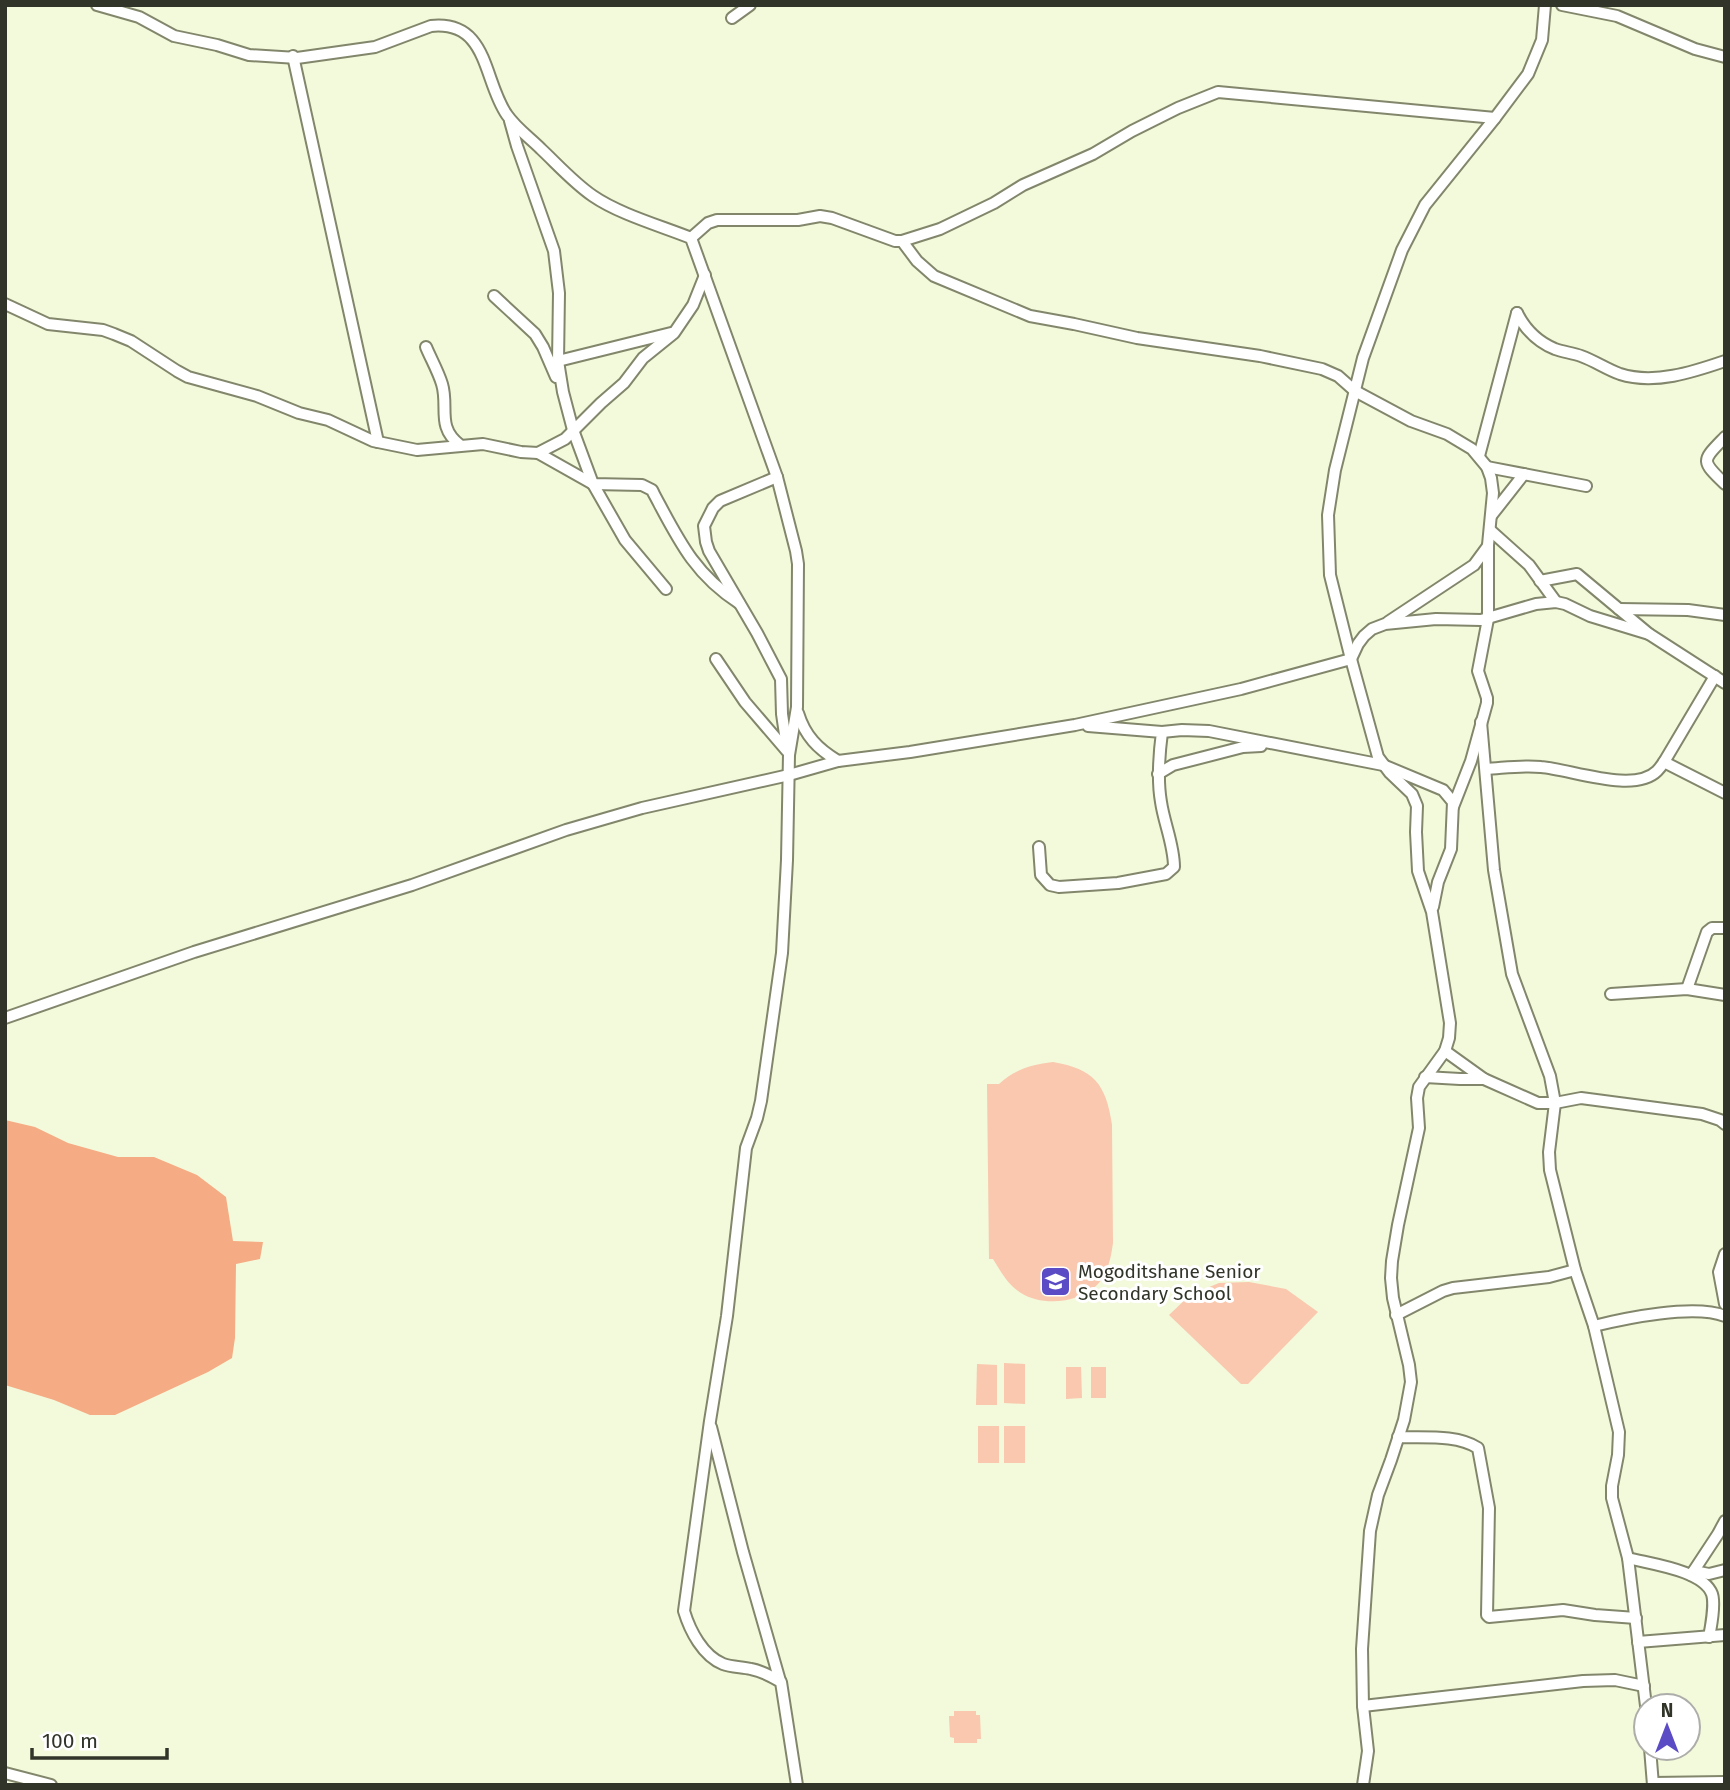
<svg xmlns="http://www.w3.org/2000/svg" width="1730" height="1790" font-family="'Fira Sans',sans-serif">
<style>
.green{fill:#f9c8ae}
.forest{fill:#f5ab83}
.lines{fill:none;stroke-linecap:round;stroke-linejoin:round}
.minor-casing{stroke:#82876c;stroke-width:14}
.minor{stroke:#fff;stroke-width:10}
.labels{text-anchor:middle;stroke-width:6;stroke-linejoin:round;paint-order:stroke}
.poi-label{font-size:19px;fill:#313428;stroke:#fff;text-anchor:start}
</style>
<rect width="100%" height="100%" fill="#f3f9db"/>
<g class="green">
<path d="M1053 1062C1094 1069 1106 1084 1112 1125L1113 1243C1111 1258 1108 1272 1098 1284 1080 1303 1043 1307 1021 1293 1008 1285 1001 1272 993 1259H989L987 1084H999C1015 1069 1031 1065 1053 1062Z"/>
<polygon points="1249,1282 1286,1289 1318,1312 1248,1384 1241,1384 1169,1315 1190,1295 1219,1283"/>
<polygon points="1004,1363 1025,1364 1025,1404 1004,1403"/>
<polygon points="977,1364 997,1365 997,1405 976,1405"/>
<polygon points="1066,1367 1081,1367 1082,1398 1066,1399"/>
<rect x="1091" y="1367" width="15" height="31"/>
<rect x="978" y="1426" width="21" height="37"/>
<rect x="1004" y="1426" width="21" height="37"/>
<polygon points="954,1711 976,1711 976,1715 980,1715 981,1739 977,1739 977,1743 954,1743 954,1738 950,1737 949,1716 954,1716"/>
</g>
<polygon class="forest" points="5,1120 35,1127 68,1143 118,1157 154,1157 197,1175 226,1197 233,1241 263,1242 260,1259 236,1264 235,1338 232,1358 208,1372 115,1415 90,1415 54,1400 5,1385"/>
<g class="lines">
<defs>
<g id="minor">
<path d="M97 5 139 17 174 36 217 45 249 55 297 58 375 47 431 26C489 20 483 81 507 115 516 128 530 138 541 149 558 165 574 183 593 196 619 214 661 226 691 238L777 477 796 551 798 564 797 707 789 755 787 860 782 953 761 1101 757 1118 746 1148 727 1316 710 1421 684 1611C690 1631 703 1656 723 1664 731 1667 742 1667 751 1669 762 1671 771 1676 781 1682L797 1785"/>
<polyline points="1562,5 1617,16 1695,49 1725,57"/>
<polyline points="732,18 750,5"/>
<polyline points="293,56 378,442"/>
<polyline points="510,121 517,146 554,251 559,293 558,361 563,392 573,430 593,484 625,540 666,589"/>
<polyline points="691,238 708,223 717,220 798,220 820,216 832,218 895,241 902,241 940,229 994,203 1023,185 1093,154 1132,131 1178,108 1218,92 1495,118"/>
<polyline points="902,241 917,261 934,276 1030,316 1074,324 1137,338 1260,356 1322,369 1338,376 1355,391 1411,421 1447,434 1472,449 1487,467 1491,478 1493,493 1488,545 1488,619 1478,671 1487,698 1487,703 1471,761 1453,807"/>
<polyline points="494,296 535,334 543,347 556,377"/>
<path d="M5 304 48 324 103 330 114 334 131 341 177 371 188 377 257 396 299 413 328 420 373 441 417 450 483 444 521 452 538 453 593 484 642 485 652 490 654 494C678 539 694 574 739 603"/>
<path d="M1517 313C1525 329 1538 342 1555 349 1563 352 1573 353 1581 356 1595 361 1606 369 1620 374 1654 385 1693 372 1725 361"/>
<path d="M426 347C431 359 438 371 442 384 449 407 436 427 460 445"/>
<polyline points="558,361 671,333"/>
<path d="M1725 437C1702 461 1700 460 1725 484"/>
<polyline points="538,453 565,439 601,403 624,383 643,358 674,333 693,305 705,275"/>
<polyline points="1479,456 1517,313"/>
<polyline points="1487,467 1586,486"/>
<polyline points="777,477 720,501 713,508 704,526 706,542 709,551 757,633 781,679 782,714 787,748"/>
<polyline points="1491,516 1524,474"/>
<polyline points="1491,531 1529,565 1556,602"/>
<polyline points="1540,581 1577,574 1649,634 1725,683"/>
<polyline points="1619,609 1688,610 1725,615"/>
<polyline points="1388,622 1474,565 1488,546"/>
<polyline points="716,659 745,702 787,751"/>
<path d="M798 713C805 736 818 749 838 761"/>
<polyline points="1481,722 1494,870 1512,974 1550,1076 1555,1103 1549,1152 1550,1170 1575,1270 1594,1326 1619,1432 1618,1455 1612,1486 1612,1498 1628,1558 1646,1706"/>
<polyline points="1162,732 1182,730 1209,731 1383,765 1443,790 1453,802 1451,849 1438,882 1433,907"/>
<polyline points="1664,762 1725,793"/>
<path d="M1486 769C1504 768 1522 765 1541 767 1570 769 1634 794 1657 771 1660 768 1662 765 1664 762L1715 676"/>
<polyline points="1158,774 1173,765 1243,747 1261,746"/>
<path d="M1039 847 1041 875 1050 885 1059 887 1118 883 1166 874 1174 867C1174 845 1164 823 1161 802 1157 779 1159 755 1162 732L1088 726"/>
<polyline points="1687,989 1707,932 1712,928 1725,928"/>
<polyline points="1611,994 1687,989 1725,995"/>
<polyline points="5,1018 194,952 412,885 566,830 642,808 789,775 838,761 910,752 1075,725 1241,689 1351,659 1358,644 1364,636 1372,629 1385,624 1436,619 1481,620 1536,604 1556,602 1565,604 1590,616 1649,634"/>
<polyline points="1445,1051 1484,1079 1538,1103 1555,1103 1581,1098 1702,1114 1720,1120 1725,1124"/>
<polyline points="1425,1077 1460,1079 1484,1079"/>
<polyline points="1725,1254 1719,1272 1725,1304"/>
<polyline points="1396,1315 1443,1291 1453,1288 1549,1277 1575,1270"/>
<path d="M1594 1326C1626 1318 1694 1304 1725 1316"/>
<polyline points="711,1427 743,1552 780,1681"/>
<path d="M1398 1437C1423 1438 1457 1434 1478 1448L1489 1508 1487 1615 1489 1617 1563 1610 1595 1615 1636 1618"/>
<path d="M1628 1558C1650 1564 1703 1570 1712 1594 1715 1603 1711 1627 1709 1637"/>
<polyline points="1694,1571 1709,1574 1725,1570"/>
<polyline points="1691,1575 1718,1534 1725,1521"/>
<polyline points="1638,1642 1725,1635"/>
<polyline points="1363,1706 1583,1681 1615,1680 1644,1686"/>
<polyline points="1650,1748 1653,1785"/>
<polyline points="5,1773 51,1785"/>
<polyline points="1653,1783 1725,1782"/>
<polyline points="1363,1785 1368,1751 1363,1706 1362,1649 1370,1531 1378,1495 1391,1460 1404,1420 1411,1382 1409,1365 1393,1298 1391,1278 1392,1261 1398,1225 1419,1128 1417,1098 1419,1087 1445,1051 1449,1038 1450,1023 1432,912 1418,871 1416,832 1417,806 1412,794 1390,773 1378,757 1351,659 1330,575 1328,515 1335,470 1363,358 1402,250 1425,205 1495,118 1528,74 1542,40 1545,5"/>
</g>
</defs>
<use href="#minor" class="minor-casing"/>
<use href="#minor" class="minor"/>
</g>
<defs>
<symbol id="school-square" viewBox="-11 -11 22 22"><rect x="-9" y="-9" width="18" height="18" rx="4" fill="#5b4bc4" stroke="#fff"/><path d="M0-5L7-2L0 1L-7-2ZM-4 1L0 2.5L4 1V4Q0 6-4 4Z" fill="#fff"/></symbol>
</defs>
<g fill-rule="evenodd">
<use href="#school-square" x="1038" y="1264" width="35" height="35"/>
</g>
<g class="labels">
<g class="poi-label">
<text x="1078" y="1278">Mogoditshane Senior<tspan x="1078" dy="22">Secondary School</tspan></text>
</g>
</g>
<rect width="1730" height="1790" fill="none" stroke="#313428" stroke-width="14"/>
<g transform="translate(1667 1727)"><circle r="33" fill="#ffffff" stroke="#adaea9" stroke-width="2"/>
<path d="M0-5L12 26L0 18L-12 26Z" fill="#5b4bc4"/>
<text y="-10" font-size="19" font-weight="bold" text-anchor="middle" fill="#313428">N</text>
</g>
<path d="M32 1748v10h135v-10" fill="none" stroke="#313428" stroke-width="3.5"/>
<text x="42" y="1748" font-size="21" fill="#313428" stroke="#ffffff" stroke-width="5" paint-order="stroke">100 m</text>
</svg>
